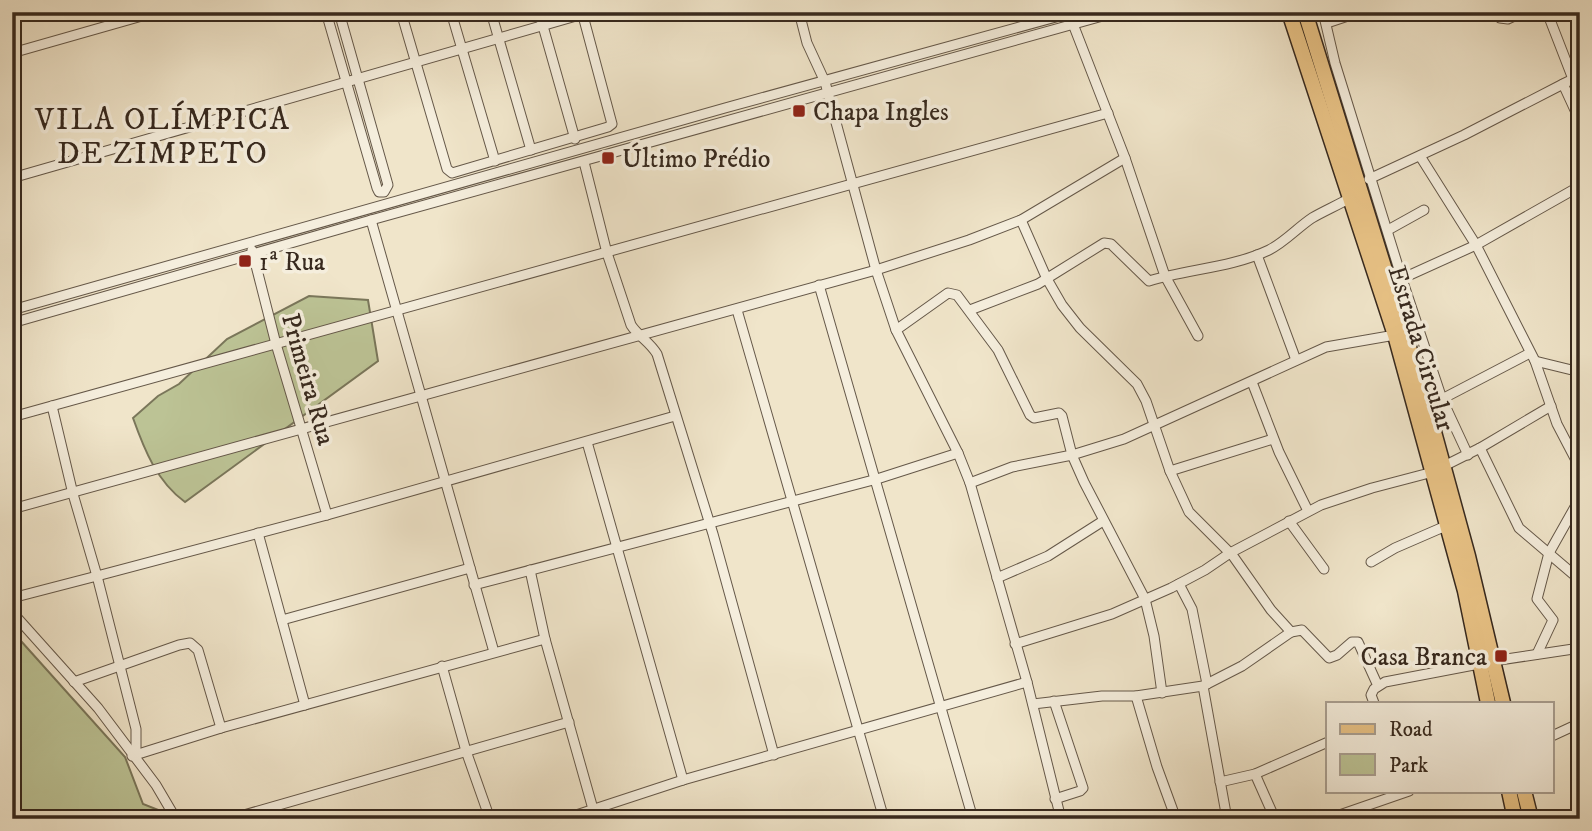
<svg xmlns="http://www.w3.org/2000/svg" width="1592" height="831" font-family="'IM FELL DW Pica',serif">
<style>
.green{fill:#bcc395;stroke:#7a765a;stroke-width:2}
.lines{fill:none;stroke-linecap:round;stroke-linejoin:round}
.minor-casing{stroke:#655849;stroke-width:11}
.primary-casing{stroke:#37291e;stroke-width:17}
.minor{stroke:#f5eedd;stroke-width:9}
.primary{stroke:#e8c285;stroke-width:14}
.poi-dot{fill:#8f2418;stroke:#f5eedd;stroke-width:2.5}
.labels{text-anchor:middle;stroke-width:7;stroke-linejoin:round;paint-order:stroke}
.poi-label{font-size:26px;fill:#37291e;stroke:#f5eedd;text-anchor:start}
.street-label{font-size:26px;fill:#37291e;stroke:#f5eedd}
.quarter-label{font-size:30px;letter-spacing:2px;fill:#37291e;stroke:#f5eedd}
</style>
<rect width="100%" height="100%" fill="#f0e5ca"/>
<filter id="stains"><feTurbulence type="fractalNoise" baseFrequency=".00286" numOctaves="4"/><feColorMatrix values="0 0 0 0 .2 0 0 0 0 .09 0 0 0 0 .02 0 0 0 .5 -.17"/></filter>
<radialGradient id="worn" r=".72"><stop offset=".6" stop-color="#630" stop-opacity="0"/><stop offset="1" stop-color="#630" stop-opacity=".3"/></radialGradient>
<g class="green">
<path d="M309 296 368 300 378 361 185 502C157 482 144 449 133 418L158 396 179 384 227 339Z"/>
<polygon points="12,631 125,757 143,804 161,811 166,819 12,819"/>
</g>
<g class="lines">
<defs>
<g id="minor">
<polyline points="326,12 377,188 379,192 384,192 388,185 339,12"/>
<polyline points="401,12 447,169 452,173 608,127 612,124 582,12"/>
<polyline points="451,12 495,161"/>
<polyline points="491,12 531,150"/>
<polyline points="539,12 575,139"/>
<polyline points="799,12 807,43 825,82 876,270 896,330 958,453 970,483 1027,682 1061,819"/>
<polyline points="1323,12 1335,63 1402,279 1442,399 1468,455"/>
<polyline points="1547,12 1573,79"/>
<polyline points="1500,18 1508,19 1523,12"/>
<polyline points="1327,23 1360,12"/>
<polyline points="1073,24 1125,158 1165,276 1198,336"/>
<polyline points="12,53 156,12"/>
<polyline points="1563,84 1580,121"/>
<polyline points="1420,156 1476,245 1535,361 1557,424 1580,468"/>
<path d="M584 162 607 253 631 325C638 336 650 342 657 354L713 534 774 755"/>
<polyline points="12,178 583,14"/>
<polyline points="1369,179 1464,135 1563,84 1573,79 1580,80"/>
<polyline points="371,220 494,652"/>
<polyline points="1021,220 1047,279 1062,305 1080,328 1137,384 1146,401 1170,471 1189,512 1233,556 1271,610 1291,632 1302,630 1329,658 1337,655 1352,642 1358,642 1378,686"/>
<polyline points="1388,230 1424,210"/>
<polyline points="252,250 276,344 327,515"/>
<polyline points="1257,255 1296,360"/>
<polyline points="1390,284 1476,245 1580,186"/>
<polyline points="819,285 973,819"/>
<polyline points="12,310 725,108 1074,12"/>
<polyline points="737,310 884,819"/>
<path d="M970 310 1038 284 1104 243 1111 244 1149 281C1188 269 1231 268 1269 250 1285 242 1297 228 1312 218 1324 211 1338 205 1350 198"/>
<polyline points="12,323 371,220 1117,12"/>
<polyline points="896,330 948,293 957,295 998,350 1030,415 1034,418 1059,413 1062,416 1072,455 1084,482 1145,599 1154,636 1162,693"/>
<polyline points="1535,361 1580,372"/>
<polyline points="1252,382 1279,452 1308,511"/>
<polyline points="1442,399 1530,353"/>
<polyline points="52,406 73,494 97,576 327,515 675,416"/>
<polyline points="12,417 1108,113"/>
<polyline points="587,442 683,780"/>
<polyline points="1480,448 1519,528 1580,580"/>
<polyline points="1444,466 1480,448 1551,406"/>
<polyline points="1170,471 1273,439"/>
<polyline points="970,483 1012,467 1072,455 1124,439 1326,347 1395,335"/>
<polyline points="12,509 876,270 969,240 1021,220 1125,158"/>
<polyline points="1289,521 1324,569"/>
<polyline points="258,533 305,705"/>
<polyline points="1371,562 1395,548 1448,525"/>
<polyline points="530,570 545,639 593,809"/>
<polyline points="997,578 1048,556 1103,521"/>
<polyline points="1179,584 1192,609 1207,684"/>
<polyline points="474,585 877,479 958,453"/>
<polyline points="12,598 97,576 136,729 136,756"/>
<polyline points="12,612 98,708 156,785 176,819"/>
<polyline points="282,620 470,568"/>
<polyline points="1015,644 1112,614 1171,588 1205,570 1230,553 1321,505 1372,488 1433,472"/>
<polyline points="1537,654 1553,620 1537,599 1549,553 1580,498"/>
<polyline points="1493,661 1580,648"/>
<polyline points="442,666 466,751 490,819"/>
<polyline points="74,682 179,645 190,643 198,650 221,728"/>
<polyline points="1203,686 1227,819"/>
<polyline points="1136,696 1157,767 1176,819"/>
<polyline points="1054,701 1083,788 1080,791 1055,799"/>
<polyline points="1374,703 1371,695 1374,689 1385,682 1479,664"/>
<polyline points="1033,704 1102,696 1136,696 1203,686 1242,666 1291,632"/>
<polyline points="1552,736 1580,723"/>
<polyline points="132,756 221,728 545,639"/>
<polyline points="1255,774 1275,819"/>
<polyline points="1220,782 1255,774 1328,742"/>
<polyline points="230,819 569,722"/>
<polyline points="564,819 683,780 1027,682"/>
<polyline points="1328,819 1409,791"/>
</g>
<g id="primary">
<polyline points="1289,12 1395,335 1465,591 1488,703"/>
<polyline points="1305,12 1425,399 1468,556 1503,703"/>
<polyline points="1509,791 1515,819"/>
<polyline points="1524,791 1531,819"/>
</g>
</defs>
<use href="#minor" class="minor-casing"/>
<use href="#primary" class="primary-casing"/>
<use href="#minor" class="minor"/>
<use href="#primary" class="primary"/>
</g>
<g class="poi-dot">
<rect x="792" y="104" width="14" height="14" rx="3.5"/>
<rect x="601" y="151" width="14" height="14" rx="3.5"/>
<rect x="238" y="254" width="14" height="14" rx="3.5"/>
<rect x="1494" y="649" width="14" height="14" rx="3.5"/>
</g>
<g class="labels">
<g class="poi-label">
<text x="813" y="120">Chapa Ingles</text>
<text x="622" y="167">Último Prédio</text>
<text x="259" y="270">1ª Rua</text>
<text x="1487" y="665" text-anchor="end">Casa Branca</text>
</g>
<g class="street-label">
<text transform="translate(1422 348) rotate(73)" y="9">Estrada Circular</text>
<text transform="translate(309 379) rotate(74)" y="9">Primeira Rua</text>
</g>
<g class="quarter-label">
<text x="163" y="129">VILA OLÍMPICA<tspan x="163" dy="34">DE ZIMPETO</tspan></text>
</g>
</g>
<rect width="1592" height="831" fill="none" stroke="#f0e5ca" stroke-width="42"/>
<rect x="14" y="14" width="1564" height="803" fill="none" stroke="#37291e" stroke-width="3.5"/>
<rect x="21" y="21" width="1550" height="789" fill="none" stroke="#37291e" stroke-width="2"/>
<rect x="1326" y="702" width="228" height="91" fill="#f5eedd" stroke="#a99f91" stroke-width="2"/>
<rect x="1340" y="724" width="35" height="10" fill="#e8c285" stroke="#a99f91" stroke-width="2"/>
<text x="1389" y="736" font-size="21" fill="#37291e">Road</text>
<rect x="1340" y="754" width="35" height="21" fill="#bcc395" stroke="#a99f91" stroke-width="2"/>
<text x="1389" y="772" font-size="21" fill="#37291e">Park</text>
<rect width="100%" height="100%" filter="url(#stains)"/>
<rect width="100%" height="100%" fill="url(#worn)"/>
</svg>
